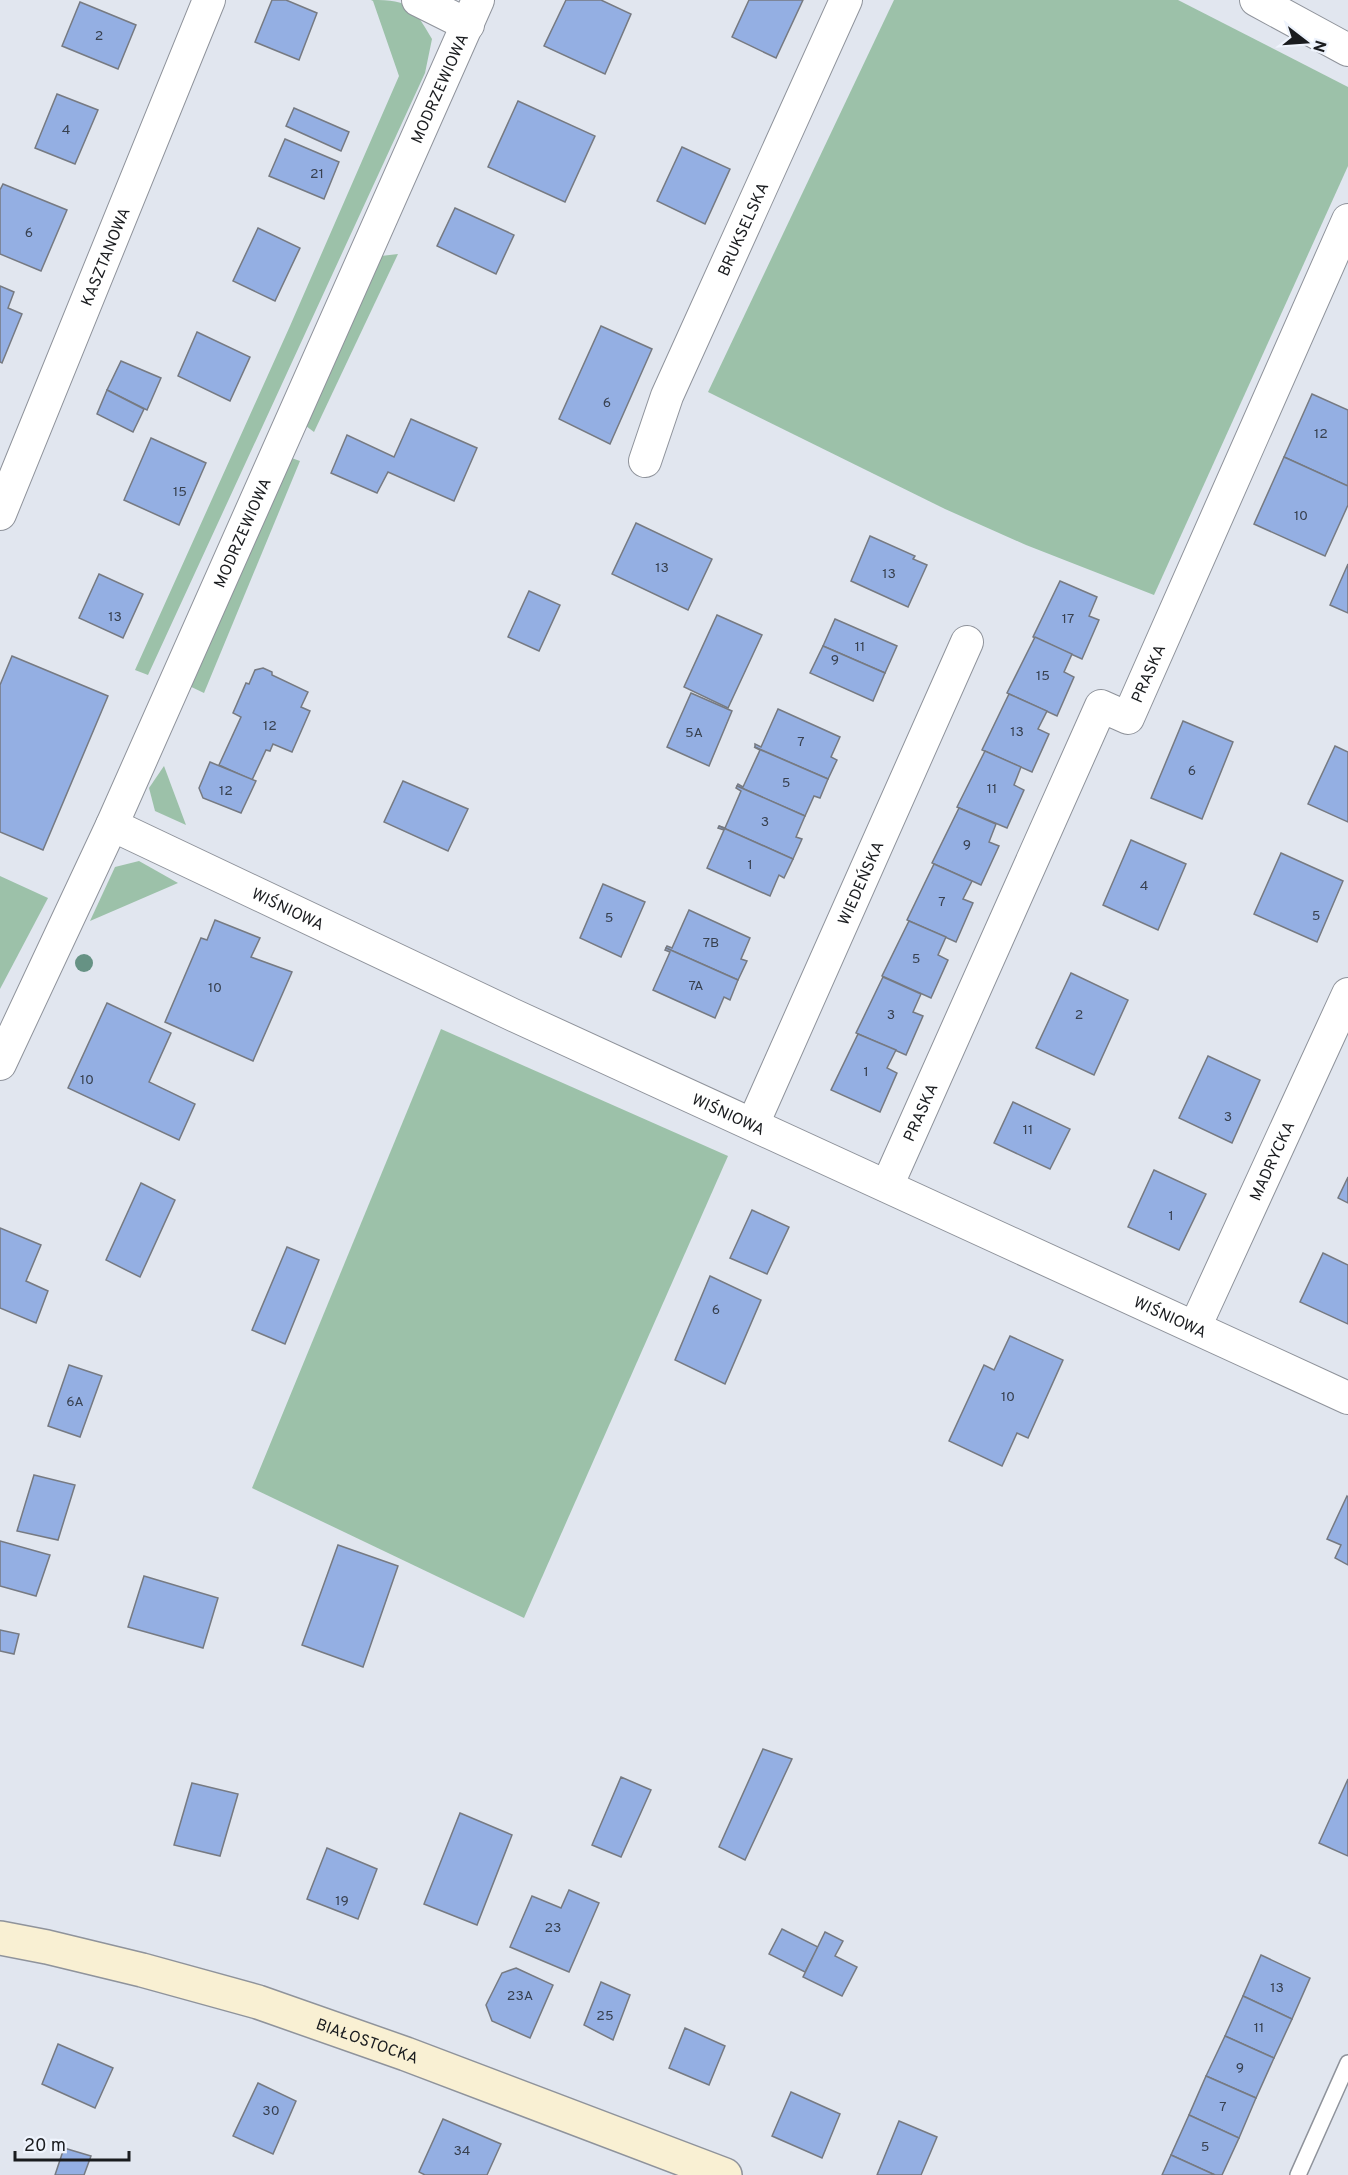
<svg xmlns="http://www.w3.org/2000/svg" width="1348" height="2175" font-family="Overpass,sans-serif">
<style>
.green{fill:#9cc1a9}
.building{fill:#94afe3;stroke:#767a82;stroke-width:1.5}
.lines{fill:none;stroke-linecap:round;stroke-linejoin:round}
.lane-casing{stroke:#8f939b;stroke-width:18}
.street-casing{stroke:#8f939b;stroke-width:34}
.secondary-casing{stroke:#8f939b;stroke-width:36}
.lane{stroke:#fff;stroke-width:15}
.street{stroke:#fff;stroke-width:32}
.secondary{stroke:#f9f0d3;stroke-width:33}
.tree{fill:#669284}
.labels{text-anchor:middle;stroke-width:5;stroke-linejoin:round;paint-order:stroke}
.number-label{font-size:14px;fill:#384150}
.street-label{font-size:16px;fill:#1a1c1f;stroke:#eef3fc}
</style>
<rect width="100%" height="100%" fill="#e1e6ef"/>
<g class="green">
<path d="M371 0C412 0 412 6 432 39L425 73 148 675 135 670 290 326 399 76 373 1Z"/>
<polygon points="894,0 1178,0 1348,87 1348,166 1154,595 1026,545 945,509 708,392"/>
<polygon points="398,254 314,432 302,423 381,256"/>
<polygon points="286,456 300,461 204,693 183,683"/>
<polygon points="164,766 186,825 155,811 149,788"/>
<polygon points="139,861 178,883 90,921 115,867"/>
<polygon points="0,876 48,898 0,989"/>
<polygon points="441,1029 728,1156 524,1618 252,1488"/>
</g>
<g class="building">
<polygon points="272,0 286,0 317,13 299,60 255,42"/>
<polygon points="566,0 601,0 631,14 605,74 544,46"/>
<polygon points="749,0 803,0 776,58 732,37"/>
<polygon points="80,2 136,25 118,69 62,46"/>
<polygon points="57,94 98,110 75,164 35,148"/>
<polygon points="518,101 595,136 565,202 488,167"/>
<polygon points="294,108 349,132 341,151 286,126"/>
<polygon points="285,139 339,162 324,199 269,176"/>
<polygon points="682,147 730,169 705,224 657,201"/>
<polygon points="3,184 67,210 41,271 0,254 0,190"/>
<polygon points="455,208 514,235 496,274 437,246"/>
<polygon points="258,228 300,248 275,301 233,281"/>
<polygon points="0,286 14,292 8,308 22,314 2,363 0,362"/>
<polygon points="601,326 652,349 610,444 559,419"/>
<polygon points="197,332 250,357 230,401 178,376"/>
<polygon points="121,361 161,378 147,410 107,390"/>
<polygon points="107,390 144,409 133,432 97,414"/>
<polygon points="1312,394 1348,410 1348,486 1284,457"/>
<polygon points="411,419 477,448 454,501 388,472 377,493 331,473 347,435 394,457"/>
<polygon points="151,438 206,463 179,525 124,500"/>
<polygon points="1284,457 1348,486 1348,505 1325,556 1254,524"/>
<polygon points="636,523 712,559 688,610 612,574"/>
<polygon points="870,536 915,556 913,559 927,565 908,607 851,581"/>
<polygon points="1348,564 1348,613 1330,605"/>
<polygon points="99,574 143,594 123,638 79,618"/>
<polygon points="1060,581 1097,597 1089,616 1099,620 1082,659 1033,637"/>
<polygon points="529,591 560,605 539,651 508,637"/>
<polygon points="717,615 762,635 728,708 684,687"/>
<polygon points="835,619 897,646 885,673 823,646"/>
<polygon points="1035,637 1072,654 1064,672 1074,677 1057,716 1007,693"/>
<polygon points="823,646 885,673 873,701 810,673"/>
<polygon points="12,656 108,696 43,850 0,832 0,685"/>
<polygon points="263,668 272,672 272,675 308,692 301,707 310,711 292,752 273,744 270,751 266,750 252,780 219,765 241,717 233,713 246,683 249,684 255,670"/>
<polygon points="691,693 732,711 709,766 667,747"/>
<polygon points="1009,694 1047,711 1038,729 1049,734 1032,772 982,750"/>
<polygon points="778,709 840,737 831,757 837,760 828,779 755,747 755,744 761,747"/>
<polygon points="1183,721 1233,742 1202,819 1151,798"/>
<polygon points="1335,746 1348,752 1348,822 1308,804"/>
<polygon points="754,747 828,779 820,798 814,796 805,816 737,786 738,784 743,787 760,750"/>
<polygon points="985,751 1021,767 1014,785 1024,790 1007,828 957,807"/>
<polygon points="210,762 256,781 241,813 203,798 199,788"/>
<polygon points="403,781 468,809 448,851 384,822"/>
<polygon points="737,786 805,816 796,837 802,839 793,859 719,826 725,828 741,791 736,788"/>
<polygon points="959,808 996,824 989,842 999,846 981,885 932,863"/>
<polygon points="719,826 793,859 784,878 779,875 770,896 707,868 724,830 718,828"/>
<polygon points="1131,840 1186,864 1158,930 1103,905"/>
<polygon points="1281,853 1343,881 1317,942 1254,914"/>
<polygon points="934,864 972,881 963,899 973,903 956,942 907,920"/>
<polygon points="603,884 645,902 621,957 580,938"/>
<polygon points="689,910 750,938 741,959 747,961 738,980 666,948 667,946 672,948"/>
<polygon points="215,920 260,938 251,957 292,972 253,1061 165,1022 201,938 207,940"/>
<polygon points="909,921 946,937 938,955 948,960 931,998 882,976"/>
<polygon points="666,948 738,980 730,1000 724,997 715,1018 653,990 670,952 665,950"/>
<polygon points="1071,973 1128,1000 1094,1075 1036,1048"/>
<polygon points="883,977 921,994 913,1012 923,1016 906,1055 856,1033"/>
<polygon points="107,1003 171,1033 149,1082 195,1104 179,1140 68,1088"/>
<polygon points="858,1034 896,1050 887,1068 897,1073 880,1112 831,1090"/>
<polygon points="1208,1056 1260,1080 1232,1143 1179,1118"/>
<polygon points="1013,1102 1070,1129 1050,1169 994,1143"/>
<polygon points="1154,1170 1206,1194 1179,1250 1128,1227"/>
<polygon points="1348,1177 1348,1203 1338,1198"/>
<polygon points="141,1183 175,1200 140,1277 106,1260"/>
<polygon points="752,1210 789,1227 767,1274 730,1258"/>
<polygon points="0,1228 41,1245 26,1281 48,1291 36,1323 0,1308"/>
<polygon points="287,1247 319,1260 285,1344 252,1330"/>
<polygon points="1323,1253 1348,1265 1348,1324 1300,1302"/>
<polygon points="710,1276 761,1300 725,1384 675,1360"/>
<polygon points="1010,1336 1063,1360 1028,1438 1017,1433 1002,1466 949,1441 984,1365 994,1370"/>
<polygon points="69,1365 102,1376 80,1437 48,1426"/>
<polygon points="34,1475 75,1485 58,1540 17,1531"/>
<polygon points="1347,1496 1348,1497 1348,1565 1335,1558 1341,1545 1327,1539"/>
<polygon points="0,1541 50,1555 36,1596 0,1586"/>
<polygon points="338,1545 398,1566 363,1667 302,1645"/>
<polygon points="144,1576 218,1598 203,1648 128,1627"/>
<polygon points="0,1630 19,1634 14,1654 0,1651"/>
<polygon points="763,1749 792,1759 745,1860 719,1847"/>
<polygon points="621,1777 651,1790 621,1857 592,1845"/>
<polygon points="1348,1779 1348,1856 1319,1843"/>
<polygon points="192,1783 238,1794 220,1856 174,1845"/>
<polygon points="460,1813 512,1835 477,1925 424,1904"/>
<polygon points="327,1848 377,1869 358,1919 307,1899"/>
<polygon points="569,1890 599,1903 569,1972 510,1947 532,1896 561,1908"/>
<polygon points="782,1929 818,1947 805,1972 769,1954"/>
<polygon points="825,1932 843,1941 835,1956 857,1967 842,1996 803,1977"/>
<polygon points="1261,1955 1310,1978 1292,2019 1243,1996"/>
<polygon points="516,1968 553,1985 530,2038 492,2021 486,2005 502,1973"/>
<polygon points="601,1982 630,1995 613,2040 584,2025"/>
<polygon points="1243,1996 1292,2019 1274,2058 1225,2036"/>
<polygon points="685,2028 725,2046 709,2085 669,2068"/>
<polygon points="1225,2036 1274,2058 1256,2098 1206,2076"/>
<polygon points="58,2044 113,2068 95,2108 42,2084"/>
<polygon points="1206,2076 1256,2098 1239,2138 1189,2115"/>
<polygon points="258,2083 296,2101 273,2154 233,2136"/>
<polygon points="791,2092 840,2114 822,2158 772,2136"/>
<polygon points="1189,2115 1239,2138 1222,2175 1215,2175 1171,2155"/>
<polygon points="443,2119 501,2144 487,2175 425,2175 419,2172"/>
<polygon points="899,2121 937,2137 921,2175 877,2175"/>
<polygon points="64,2148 91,2156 84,2175 55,2175"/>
<polygon points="1171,2155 1215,2175 1162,2175"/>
</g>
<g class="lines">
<defs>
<polyline id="lane" points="1298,2175 1348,2063"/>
<g id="street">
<polyline points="418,0 468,25"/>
<polyline points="1256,0 1348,50"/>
<path id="s1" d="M645 461 667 396 846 0"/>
<path id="s2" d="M0 514 209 0"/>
<path id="s3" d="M112 825 511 1014 1348 1398"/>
<path id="s4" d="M0 1064 112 825 478 0"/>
<path id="s5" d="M753 1124 967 642"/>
<path id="s6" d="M887 1186 1101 706 1128 718 1348 220"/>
<path id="s7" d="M1195 1327 1348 994"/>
</g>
<g id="secondary">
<path id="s8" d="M0 1938 47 1947 142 1970 258 2002 406 2054 725 2175"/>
</g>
</defs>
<use href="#lane" class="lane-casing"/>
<use href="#street" class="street-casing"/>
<use href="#secondary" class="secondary-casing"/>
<use href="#lane" class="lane"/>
<use href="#street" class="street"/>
<use href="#secondary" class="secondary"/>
</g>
<circle class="tree" cx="84" cy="963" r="9"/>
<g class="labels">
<g class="number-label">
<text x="99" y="40">2</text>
<text x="66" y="134">4</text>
<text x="317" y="178">21</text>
<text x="29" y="237">6</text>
<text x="607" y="407">6</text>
<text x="1321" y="438">12</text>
<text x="180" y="496">15</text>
<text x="1301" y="520">10</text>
<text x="662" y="572">13</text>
<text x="889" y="578">13</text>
<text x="115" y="621">13</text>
<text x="1068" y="623">17</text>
<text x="860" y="651">11</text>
<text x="835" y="664">9</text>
<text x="1043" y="680">15</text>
<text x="270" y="730">12</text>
<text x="1017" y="736">13</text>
<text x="694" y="737">5A</text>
<text x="801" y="746">7</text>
<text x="1192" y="775">6</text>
<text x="786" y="787">5</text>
<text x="992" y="793">11</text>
<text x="226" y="795">12</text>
<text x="765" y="826">3</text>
<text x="967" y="849">9</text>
<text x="750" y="869">1</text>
<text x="1144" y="890">4</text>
<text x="942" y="906">7</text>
<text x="1316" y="920">5</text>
<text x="609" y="922">5</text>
<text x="711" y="947">7B</text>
<text x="916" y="963">5</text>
<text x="696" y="990">7A</text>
<text x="215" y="992">10</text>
<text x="891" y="1019">3</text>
<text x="1079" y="1019">2</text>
<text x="866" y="1076">1</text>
<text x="87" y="1084">10</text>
<text x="1228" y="1121">3</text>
<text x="1028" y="1134">11</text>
<text x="1171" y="1220">1</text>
<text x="716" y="1314">6</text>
<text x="1008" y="1401">10</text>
<text x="75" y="1406">6A</text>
<text x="342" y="1905">19</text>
<text x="553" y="1932">23</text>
<text x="1277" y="1992">13</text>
<text x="520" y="2000">23A</text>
<text x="605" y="2020">25</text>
<text x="1259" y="2032">11</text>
<text x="1240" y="2072">9</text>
<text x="1223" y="2111">7</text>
<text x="271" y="2115">30</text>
<text x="1205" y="2151">5</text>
<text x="462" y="2155">34</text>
</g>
<g class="street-label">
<text dy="6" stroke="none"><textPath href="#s4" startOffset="1070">MODRZEWIOWA</textPath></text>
<text dy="6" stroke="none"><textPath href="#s1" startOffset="252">BRUKSELSKA</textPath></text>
<text dy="6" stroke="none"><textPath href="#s2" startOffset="278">KASZTANOWA</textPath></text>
<text dy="6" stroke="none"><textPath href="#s4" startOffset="584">MODRZEWIOWA</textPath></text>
<text dy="6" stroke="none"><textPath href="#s6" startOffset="604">PRASKA</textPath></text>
<text dy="6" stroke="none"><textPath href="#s5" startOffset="264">WIEDEŃSKA</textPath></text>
<text dy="6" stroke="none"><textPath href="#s3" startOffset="195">WIŚNIOWA</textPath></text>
<text dy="6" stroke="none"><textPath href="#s6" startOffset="81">PRASKA</textPath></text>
<text dy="6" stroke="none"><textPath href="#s3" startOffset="681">WIŚNIOWA</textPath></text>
<text dy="6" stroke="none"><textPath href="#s7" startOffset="183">MADRYCKA</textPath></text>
<text dy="6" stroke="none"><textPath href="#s3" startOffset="1167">WIŚNIOWA</textPath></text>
<text dy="6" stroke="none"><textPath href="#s8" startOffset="382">BIAŁOSTOCKA</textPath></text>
</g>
</g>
<g transform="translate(1306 42) rotate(107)" stroke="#eef3fc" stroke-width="4.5" paint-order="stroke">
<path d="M0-4.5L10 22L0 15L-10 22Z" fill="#1a1c1f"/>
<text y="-9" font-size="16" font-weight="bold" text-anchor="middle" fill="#1a1c1f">N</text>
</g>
<path d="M15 2151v9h114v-9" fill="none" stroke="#1a1c1f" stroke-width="3"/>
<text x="24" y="2151" font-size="18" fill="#1a1c1f" stroke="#eef3fc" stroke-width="4.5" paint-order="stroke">20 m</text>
</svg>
